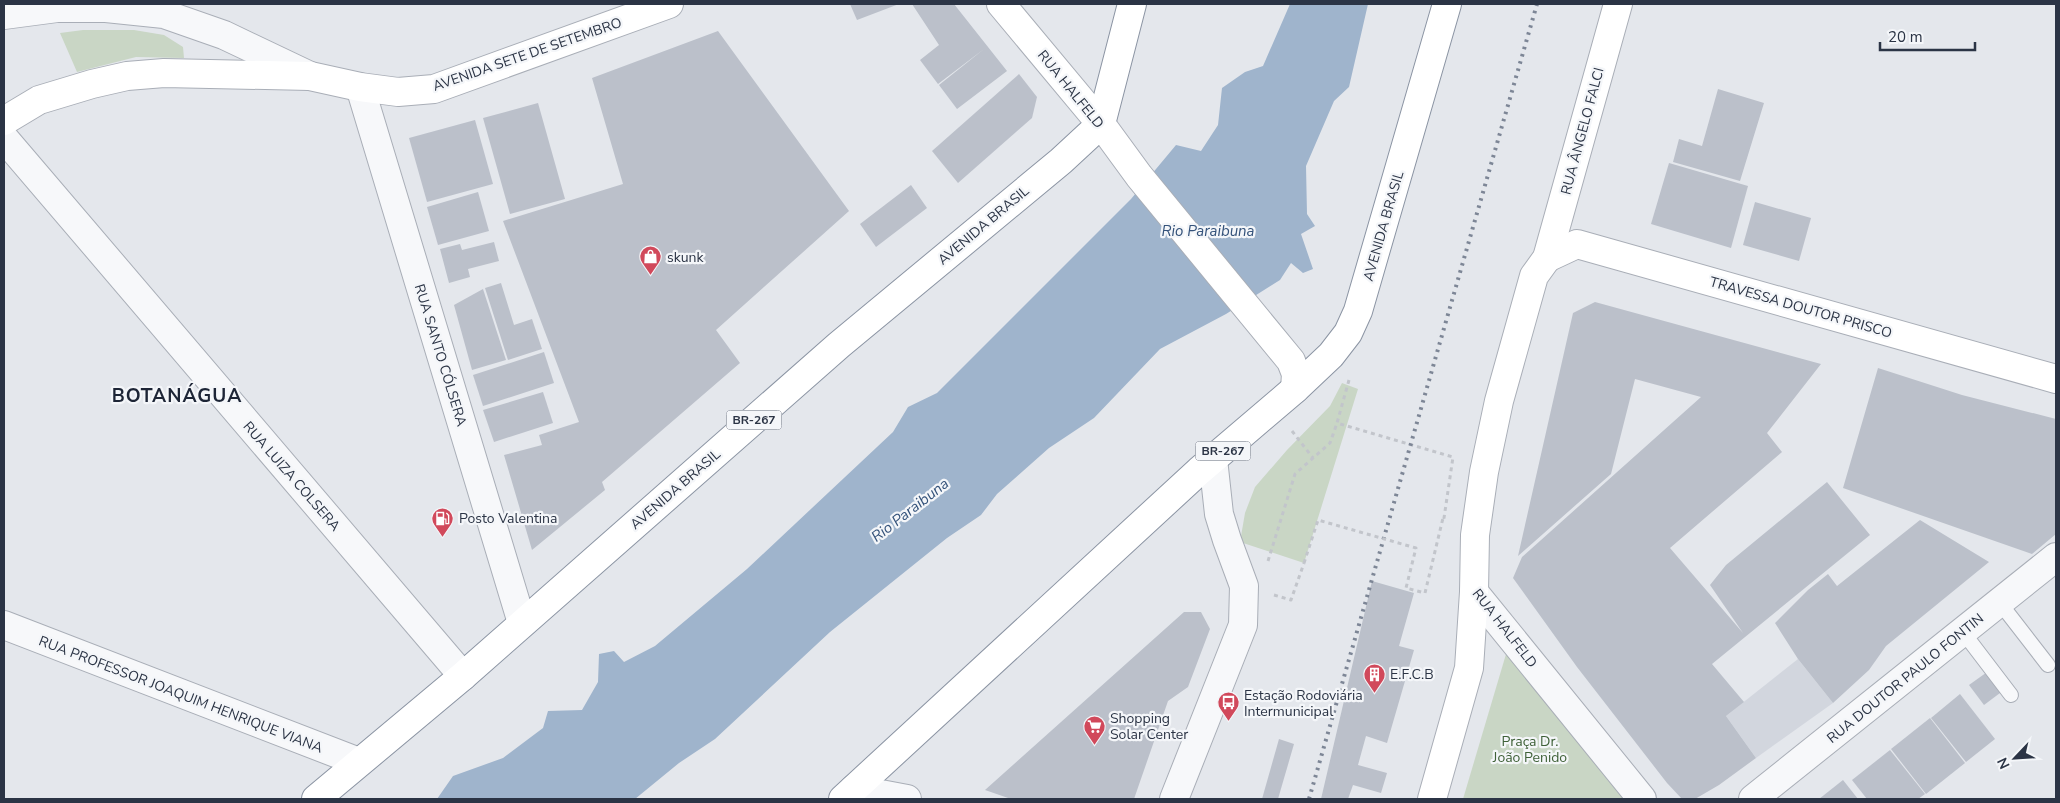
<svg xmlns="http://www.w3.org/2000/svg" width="2060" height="803" font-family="'Nunito Sans',sans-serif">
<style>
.built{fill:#d2d6de}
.green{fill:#c9d6c5}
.water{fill:#9fb4cc}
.building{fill:#bbc0ca}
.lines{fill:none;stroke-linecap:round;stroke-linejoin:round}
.lane-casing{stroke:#a9aeb7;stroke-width:16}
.street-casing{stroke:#a9aeb7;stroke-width:30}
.secondary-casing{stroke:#a9aeb7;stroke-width:30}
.highway-casing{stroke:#8b94a3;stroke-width:30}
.path{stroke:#c2c5cb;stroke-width:3;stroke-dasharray:4 4;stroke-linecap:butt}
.lane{stroke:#f7f8fa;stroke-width:14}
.street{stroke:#f7f8fa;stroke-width:28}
.secondary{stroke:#fff;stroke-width:28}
.highway{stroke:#fff;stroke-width:28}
.rail{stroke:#7d8696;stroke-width:4;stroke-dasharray:2.5 5;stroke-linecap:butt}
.path-bridge{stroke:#c2c5cb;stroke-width:3;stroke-dasharray:4 4;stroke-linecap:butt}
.labels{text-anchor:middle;stroke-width:4.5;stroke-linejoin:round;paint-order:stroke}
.shield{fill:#f4f6f9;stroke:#676e7b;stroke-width:1}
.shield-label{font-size:12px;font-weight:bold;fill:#2b3445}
.street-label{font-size:14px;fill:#2b3445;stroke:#f4f6f9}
.poi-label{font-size:14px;fill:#2b3445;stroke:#f4f6f9;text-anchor:start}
.park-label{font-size:14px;fill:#3f6138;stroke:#f4f6f9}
.water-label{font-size:15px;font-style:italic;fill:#34527a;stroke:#f4f6f9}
.district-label{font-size:19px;font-weight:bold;letter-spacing:1px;fill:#1d2536;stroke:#f4f6f9}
</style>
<rect width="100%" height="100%" fill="#e4e7ec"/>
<polygon class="built" points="1798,659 1833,703 1756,758 1726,716"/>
<g class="green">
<polygon points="83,30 134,30 164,35 183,47 184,58 136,57 77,72 60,33"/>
<polygon points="1342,383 1358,389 1304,563 1240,542 1245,513 1255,487 1287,450 1330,406"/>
<polygon points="1509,644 1632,799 1463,799"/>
</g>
<polygon class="water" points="1290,4 1368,4 1349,87 1334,101 1306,166 1307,214 1315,226 1301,234 1313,269 1303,273 1291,263 1280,280 1226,314 1160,349 1094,418 1049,448 997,494 981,515 947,538 830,632 715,739 679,763 635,799 437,799 453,776 503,758 543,728 548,711 582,710 598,682 599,654 614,651 624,662 655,646 747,569 893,432 908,407 937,393 1131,199 1176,145 1201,151 1218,125 1222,88 1245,72 1263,66"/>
<g class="building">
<polygon points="850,4 899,4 857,20"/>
<polygon points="912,4 954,4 1007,71 957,109 939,85 984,49 938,84 920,60 939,45"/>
<polygon points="718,31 849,211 716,330 740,363 602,482 605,490 532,550 504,455 542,445 539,435 579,422 503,221 623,184 592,78"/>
<polygon points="1019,74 1037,97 1032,118 958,183 932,151"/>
<polygon points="1718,89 1764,103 1740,181 1673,162 1679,139 1702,146"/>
<polygon points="538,103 565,199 510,214 483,118"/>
<polygon points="475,120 493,184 427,202 409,138"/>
<polygon points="1669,163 1748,186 1731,248 1651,224"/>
<polygon points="911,185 927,208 876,247 860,224"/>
<polygon points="478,192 489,231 438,245 427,207"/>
<polygon points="1755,202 1811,218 1799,261 1743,245"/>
<polygon points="494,242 499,261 468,269 470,277 449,283 440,249 460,244 462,250"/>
<polygon points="501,283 514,325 532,319 542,349 508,360 485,288"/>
<polygon points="483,289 506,360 472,370 454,305"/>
<polygon points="1595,302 1821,364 1767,433 1782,452 1670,548 1743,633 1710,585 1726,565 1827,482 1870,535 1712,664 1744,702 1726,716 1756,758 1719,785 1695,799 1682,799 1667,783 1577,667 1513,578 1522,557 1701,397 1635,379 1611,474 1518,556 1573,313"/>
<polygon points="544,352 554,383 483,406 473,375"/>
<polygon points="1878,368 1962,395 2056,419 2056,534 2032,554 1843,488"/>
<polygon points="543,392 553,423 494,442 483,410"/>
<polygon points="1920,520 1989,562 1886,646 1869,670 1833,703 1798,659 1775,623 1808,590 1828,574 1837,586"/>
<polygon points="1372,581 1414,593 1399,646 1414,650 1387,743 1366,736 1358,765 1387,773 1381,793 1353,785 1348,799 1321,799"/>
<polygon points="1184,612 1201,612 1210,629 1188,687 1168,701 1134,799 1011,799 985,790"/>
<polygon points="1990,670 2004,690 1984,705 1969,685"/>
<polygon points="1960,694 1995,739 1966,762 1931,718"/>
<polygon points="1930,718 1965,763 1926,794 1891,749"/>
<polygon points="1279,739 1294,744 1278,799 1262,799"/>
<polygon points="1890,750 1925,794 1918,799 1867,799 1852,780"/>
<polygon points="1843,780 1858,799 1819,799"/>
</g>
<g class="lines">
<defs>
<g id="lane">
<polyline points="2000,603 2048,665"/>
<polyline points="1963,632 2011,695"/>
</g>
<g id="street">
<polyline points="4,15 57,8 106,8 164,14 224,35 310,76"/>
<polyline points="360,87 522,623"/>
<polyline points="4,138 463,676"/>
<polyline points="1474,592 1642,799"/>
<polyline points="4,625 359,762"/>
<polyline points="854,789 907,799"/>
<polyline points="1174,799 1243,625 1244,586 1227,540 1219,514 1213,459"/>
<polyline points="1753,799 2056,557"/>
</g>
<g id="secondary">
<polyline points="1001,4 1101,124 1139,176 1291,361 1296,374 1295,389"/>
<polyline points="4,121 39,100 92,84 127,76 164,73 310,76 360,87 398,92 434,89 669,4"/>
<polyline points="1547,258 1577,244 2056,379"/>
<polyline points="1432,799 1469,668 1474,592 1475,535 1484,472 1499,401 1534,276 1547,258 1618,4"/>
</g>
<g id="highway">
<polyline points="316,799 463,676 839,345 1061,161 1101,124 1132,4"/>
<polyline points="843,799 1199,471 1295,389 1331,355 1348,333 1358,311 1447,4"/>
</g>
</defs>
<use href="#lane" class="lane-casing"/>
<use href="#street" class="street-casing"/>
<use href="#secondary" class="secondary-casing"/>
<use href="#highway" class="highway-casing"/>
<g class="path">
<polyline points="1349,380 1337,423 1453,457 1444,518 1445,522"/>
<polyline points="1292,431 1313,458"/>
<polyline points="1268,561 1295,474 1330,443 1337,423"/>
<polyline points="1425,593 1443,518"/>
<polyline points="1274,595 1291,600 1304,563"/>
</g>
<use href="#lane" class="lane"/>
<use href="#street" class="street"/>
<use href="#secondary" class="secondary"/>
<use href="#highway" class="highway"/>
<polyline class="rail" points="1309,799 1537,4"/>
<polyline class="path-bridge" points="1304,563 1318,520 1416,548 1406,588 1425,593"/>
</g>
<defs>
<symbol id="shop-pin" viewBox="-11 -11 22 30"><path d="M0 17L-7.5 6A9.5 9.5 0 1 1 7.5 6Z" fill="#d1495b" stroke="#f4f6f9"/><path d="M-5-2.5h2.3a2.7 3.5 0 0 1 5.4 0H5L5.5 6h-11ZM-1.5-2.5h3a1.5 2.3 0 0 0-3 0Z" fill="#fff"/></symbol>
<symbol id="fuel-pin" viewBox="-11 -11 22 30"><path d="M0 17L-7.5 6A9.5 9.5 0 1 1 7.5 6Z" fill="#d1495b" stroke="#f4f6f9"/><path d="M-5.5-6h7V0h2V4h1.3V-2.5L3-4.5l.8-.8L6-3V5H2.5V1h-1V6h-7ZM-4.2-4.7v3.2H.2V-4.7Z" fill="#fff"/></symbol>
<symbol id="building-pin" viewBox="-11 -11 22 30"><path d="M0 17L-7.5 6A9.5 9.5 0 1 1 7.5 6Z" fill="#d1495b" stroke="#f4f6f9"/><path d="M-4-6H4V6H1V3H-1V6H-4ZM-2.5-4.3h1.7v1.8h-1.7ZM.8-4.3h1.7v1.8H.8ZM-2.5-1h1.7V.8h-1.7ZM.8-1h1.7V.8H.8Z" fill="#fff"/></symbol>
<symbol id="bus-pin" viewBox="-11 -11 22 30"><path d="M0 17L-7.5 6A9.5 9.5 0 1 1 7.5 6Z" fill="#d1495b" stroke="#f4f6f9"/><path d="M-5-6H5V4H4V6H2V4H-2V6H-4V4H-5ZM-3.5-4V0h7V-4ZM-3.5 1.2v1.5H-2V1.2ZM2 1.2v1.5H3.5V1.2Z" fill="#fff"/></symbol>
<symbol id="supermarket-pin" viewBox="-11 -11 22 30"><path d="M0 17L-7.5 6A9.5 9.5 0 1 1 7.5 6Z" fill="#d1495b" stroke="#f4f6f9"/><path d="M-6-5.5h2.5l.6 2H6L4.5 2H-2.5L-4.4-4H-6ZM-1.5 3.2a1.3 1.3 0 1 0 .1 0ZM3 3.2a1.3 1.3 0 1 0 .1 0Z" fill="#fff"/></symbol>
</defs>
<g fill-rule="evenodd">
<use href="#shop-pin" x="638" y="244" width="25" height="34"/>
<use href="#fuel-pin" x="430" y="506" width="25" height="34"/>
<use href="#building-pin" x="1362" y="662" width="25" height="34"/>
<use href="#bus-pin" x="1216" y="690" width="25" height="34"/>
<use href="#supermarket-pin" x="1082" y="714" width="25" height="34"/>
</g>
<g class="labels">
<g class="shield">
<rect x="726.5" y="410.5" width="55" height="19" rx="4"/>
<rect x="1195.5" y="441.5" width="55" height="19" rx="4"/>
</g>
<g class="shield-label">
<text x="754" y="424">BR-267</text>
<text x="1223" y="455">BR-267</text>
</g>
<g class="street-label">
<text transform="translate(527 54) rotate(-19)" y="5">AVENIDA SETE DE SETEMBRO</text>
<text transform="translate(1071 89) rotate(51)" y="5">RUA HALFELD</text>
<text transform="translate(1582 131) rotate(-75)" y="5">RUA ÂNGELO FALCI</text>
<text transform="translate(983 225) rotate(-40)" y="5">AVENIDA BRASIL</text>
<text transform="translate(1383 226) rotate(-74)" y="5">AVENIDA BRASIL</text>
<text transform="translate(1801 307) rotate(16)" y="5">TRAVESSA DOUTOR PRISCO</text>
<text transform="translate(441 355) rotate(73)" y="5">RUA SANTO CÓLSERA</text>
<text transform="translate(292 476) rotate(49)" y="5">RUA LUIZA COLSERA</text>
<text transform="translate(675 489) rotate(-41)" y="5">AVENIDA BRASIL</text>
<text transform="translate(1505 628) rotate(52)" y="5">RUA HALFELD</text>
<text transform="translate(1905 678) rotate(-39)" y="5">RUA DOUTOR PAULO FONTIN</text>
<text transform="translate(181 694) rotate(21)" y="5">RUA PROFESSOR JOAQUIM HENRIQUE VIANA</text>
</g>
<g class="poi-label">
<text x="667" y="262">skunk</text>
<text x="459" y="523">Posto Valentina</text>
<text x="1390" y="679">E.F.C.B</text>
<text x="1244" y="700">Estação Rodoviária<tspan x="1244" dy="16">Intermunicipal</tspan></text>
<text x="1110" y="723">Shopping<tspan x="1110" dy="16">Solar Center</tspan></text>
</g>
<g class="park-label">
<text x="1530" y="746">Praça Dr.<tspan x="1530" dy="16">João Penido</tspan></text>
</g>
<g class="water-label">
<text x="1208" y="236">Rio Paraibuna</text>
<text transform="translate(910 510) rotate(-38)" y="5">Rio Paraibuna</text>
</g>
<g class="district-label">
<text x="177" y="402">BOTANÁGUA</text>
</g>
</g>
<rect width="2060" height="803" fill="none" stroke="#2b3445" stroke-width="10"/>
<g transform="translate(2015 758) rotate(245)" stroke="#f4f6f9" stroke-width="4" paint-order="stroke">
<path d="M0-4L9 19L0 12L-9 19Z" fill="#2b3445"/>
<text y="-8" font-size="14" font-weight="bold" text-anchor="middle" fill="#2b3445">N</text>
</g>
<path d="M1880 42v8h95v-8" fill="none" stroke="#2b3445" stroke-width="2.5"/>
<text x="1888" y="42" font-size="15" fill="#2b3445" stroke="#f4f6f9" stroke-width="4" paint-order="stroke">20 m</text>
</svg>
